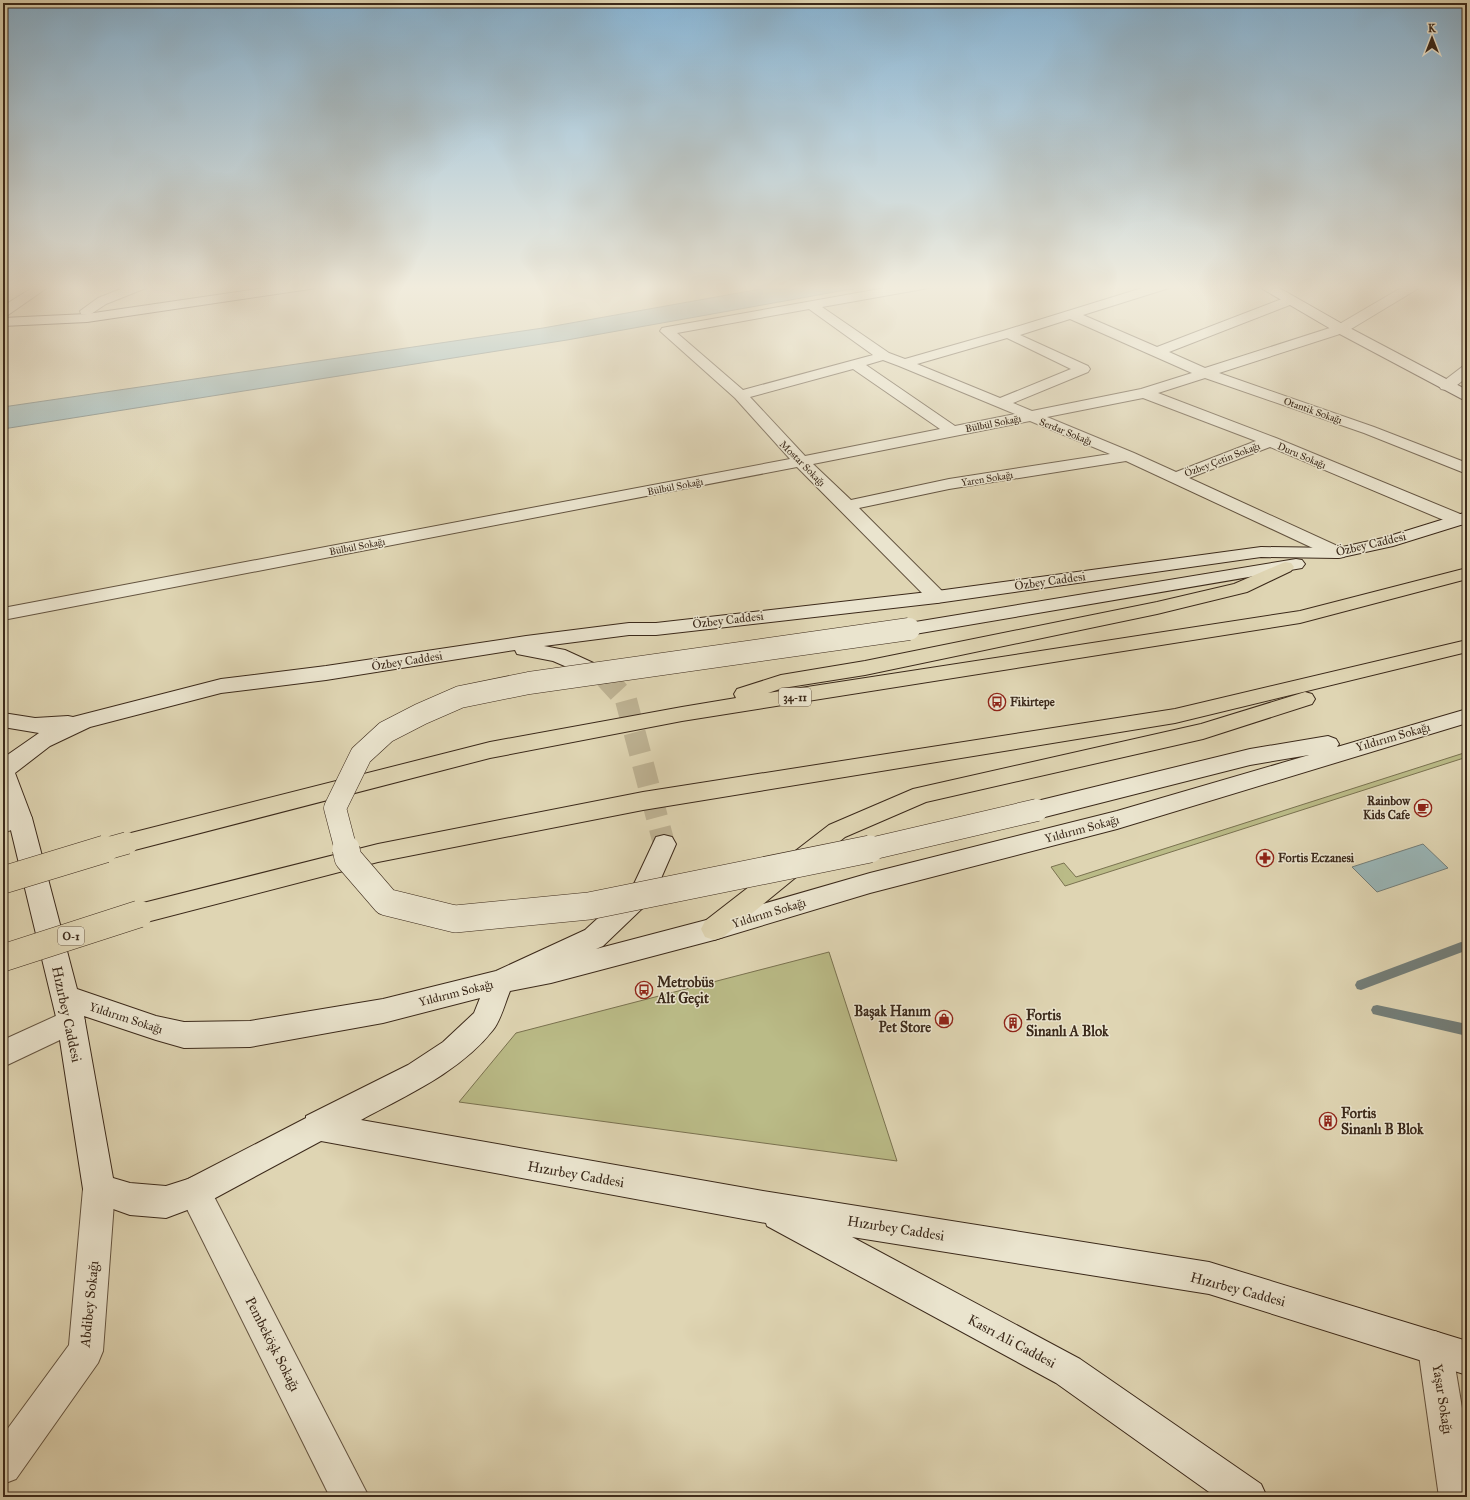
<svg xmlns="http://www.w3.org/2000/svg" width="1470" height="1500" font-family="'IM FELL Great Primer',serif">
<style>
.green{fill:#babb87;stroke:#7a7250}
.water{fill:#99b6b8;stroke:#737e79}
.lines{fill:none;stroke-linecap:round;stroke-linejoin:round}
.stream{fill:#737e79;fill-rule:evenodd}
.secondary-tunnel{stroke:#beb394;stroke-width:22;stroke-dasharray:22 11;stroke-linecap:butt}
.street-casing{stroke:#645440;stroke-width:2}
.secondary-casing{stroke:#3b291a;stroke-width:2}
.highway-casing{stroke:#3b291a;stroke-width:2}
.street{fill:#eae4ce;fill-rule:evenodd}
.secondary{fill:#eae4ce;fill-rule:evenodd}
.highway{fill:#dfd5b3;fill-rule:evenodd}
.secondary-bridge-far1-casing{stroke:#3b291a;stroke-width:23;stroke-linecap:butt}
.secondary-bridge-casing{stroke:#3b291a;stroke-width:28;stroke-linecap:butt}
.highway-bridge-far1-casing{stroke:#3b291a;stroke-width:23;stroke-linecap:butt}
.highway-bridge-casing{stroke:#3b291a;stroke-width:28;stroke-linecap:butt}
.secondary-bridge-far1{stroke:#eae4ce;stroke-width:22}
.secondary-bridge{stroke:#eae4ce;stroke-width:27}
.highway-bridge-far1{stroke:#dfd5b3;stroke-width:22}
.highway-bridge{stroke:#dfd5b3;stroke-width:27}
.labels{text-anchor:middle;stroke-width:3;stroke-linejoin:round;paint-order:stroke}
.far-street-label{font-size:10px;fill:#3b291a;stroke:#eae4ce}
.shield{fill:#eae4ce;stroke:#706150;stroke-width:1}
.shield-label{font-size:11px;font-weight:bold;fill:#3b291a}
.street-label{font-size:12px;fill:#3b291a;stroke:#eae4ce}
.poi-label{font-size:12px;font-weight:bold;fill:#3b291a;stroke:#eae4ce;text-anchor:start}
.near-poi-label{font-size:14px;font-weight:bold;fill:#3b291a;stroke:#eae4ce;text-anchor:start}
.near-street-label{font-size:14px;fill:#3b291a;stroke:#eae4ce}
</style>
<rect width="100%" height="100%" fill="#dfd5b3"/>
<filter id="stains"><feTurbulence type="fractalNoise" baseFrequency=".005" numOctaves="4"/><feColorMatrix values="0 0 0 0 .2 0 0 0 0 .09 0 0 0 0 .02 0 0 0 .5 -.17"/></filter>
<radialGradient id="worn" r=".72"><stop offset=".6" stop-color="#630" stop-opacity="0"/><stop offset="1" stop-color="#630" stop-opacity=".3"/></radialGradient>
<g class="green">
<polygon points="1467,752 1467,757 1065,886 1051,867 1064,863 1076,877"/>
<polygon points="829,952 897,1161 459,1102 516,1033"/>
</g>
<g class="water">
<polygon points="783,285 874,285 567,340 3,429 3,407 543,328"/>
<polygon points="1423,844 1448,868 1377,892 1352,867"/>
</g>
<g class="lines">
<g class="stream">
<polygon points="1461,942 1465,943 1467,947 1465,951 1361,990 1357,989 1355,985 1357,981"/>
<polygon points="1377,1005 1467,1024 1467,1036 1377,1015 1373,1014 1371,1010 1373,1006"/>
</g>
<polyline class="secondary-tunnel" points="604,676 626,700 664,844"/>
<defs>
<g id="street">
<polygon points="37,285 51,285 8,315 3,316 3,306"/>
<polygon points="131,285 148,285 146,288 106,304 91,314 81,314 80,311 98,298"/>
<path d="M902 285H929L927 288 923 289 822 307 889 353 905 359 1003 331 1152 285H1171L1169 288 1083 315 1157 347 1287 297H1295L1297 300 1295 303 1169 352 1205 368 1336 326 1406 285H1421L1419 288 1346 332 1219 373 1374 427 1467 463V474L1364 433 1205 378 1158 393 1276 438 1465 516 1467 521 1465 524 1459 525 1453 524 1270 447 1189 478 1344 549 1347 553 1344 557 1338 558 1332 557 1126 461 949 489 859 508 944 593 946 597 944 601 937 603 930 601 797 467 3 620V608L790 459 735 398 660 331 662 328 667 327ZM809 309 873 355 743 390 677 333ZM1070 319 1192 373 1141 389 1032 411 1013 403 1088 372 1090 369 1088 366 1020 335ZM1007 338 1071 369 1000 398 917 364ZM883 360 899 366 1015 414 955 426 866 365ZM853 369 940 429 805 456 750 397ZM1143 398 1256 441 1176 472 1134 453 1047 417ZM1030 421 1110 454 949 479 851 500 813 464Z"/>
<path d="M1467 366V377C1459 383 1452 392 1441 389L1439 386 1441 383 1462 367Z"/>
<polygon points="20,809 28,812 32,818 28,824 3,833 3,815"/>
<polygon points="71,1009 81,1012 85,1021 81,1030 3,1067 3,1040"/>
<polygon points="99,1173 110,1178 115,1189 103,1351 98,1363 16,1479 3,1484 3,1435 69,1345 83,1189 88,1178"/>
<polygon points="195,1176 206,1181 369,1497 330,1497 184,1203 179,1192 184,1181"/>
<polygon points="1435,1331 1447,1336 1452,1348 1467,1438 1467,1497 1439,1497 1418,1348 1423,1336"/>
</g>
<g id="secondary">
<polygon points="285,285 316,285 314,288 310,289 87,322 3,326 3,318 87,314"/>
<polygon points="1259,285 1274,285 1346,326 1467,390 1467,400 1462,399 1336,332 1261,288"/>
<path d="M1467 512V523L1393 546 1338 558 1261 557 937 603 656 635H629L544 646 565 650 611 671 614 676 611 681 604 683 553 661 517 654 515 650 326 680 221 693 90 727 50 746 15 773 32 818 77 989 156 1016 184 1022 250 1021 383 999 496 971 585 930 633 886 656 837 664 835 672 837 676 844 652 899 603 946 596 949 714 918 870 873 1117 811 1309 755 1250 765 1037 819 1029 816 1025 810 1029 804 1037 801 1250 749 1328 736 1336 739 1339 744 1337 747 1467 709V723L1117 829 870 893 714 940 551 983 510 991C505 1003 501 1020 493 1030 460 1072 407 1095 361 1120L763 1191 1209 1262 1467 1341V1375L1209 1294 852 1237 1080 1359 1261 1484 1267 1497H1216L1056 1383 767 1226 766 1223 321 1141 206 1203 166 1218 130 1215 88 1200 83 1189 57 1021 8 818 3 803V758L39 733 3 727V713L35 718 68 716 73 717 221 679 326 666 526 636 629 623H656L937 591 1261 547 1338 548 1383 538ZM480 998 474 1013 443 1042 408 1065 306 1116V1118L188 1179 166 1186 130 1183 113 1178 84 1016 156 1040 184 1048 250 1047 383 1023Z"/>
<polygon points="1296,559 1302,560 1305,564 1302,568 909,635 902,633 899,629 902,625 909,623"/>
</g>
<g id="highway">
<polygon points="1285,562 1291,563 1294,567 1291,571 1247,592 1157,614 865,675 783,688 768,693 1300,611 1467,568 1467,579 1300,623 682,721 490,758 127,852 119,850 115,843 119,836 127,834 490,742 682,707 736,698 734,694 737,689 781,675 865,661 1157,602 1234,584"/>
<polygon points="1467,640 1467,652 1175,723 643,810 378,862 139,924 130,921 126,914 130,907 139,904 378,844 643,792 1175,709"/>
<polygon points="1305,692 1312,694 1315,699 1312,704 1203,739 926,802 845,837 723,937 714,940 705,937 701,929 705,921 829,825 913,789 1201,724"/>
</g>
</defs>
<use href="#street" class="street-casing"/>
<use href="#secondary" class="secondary-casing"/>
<use href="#highway" class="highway-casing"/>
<use href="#street" class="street"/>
<use href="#secondary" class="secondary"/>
<use href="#highway" class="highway"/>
<defs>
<g id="secondary-bridge-far1">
<polyline points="346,850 335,808 361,755 386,732 421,714 460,697 529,683 909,629"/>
<polyline points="866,850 1037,810"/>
</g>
<polyline id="secondary-bridge" points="346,849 348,858 386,902 455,919 589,906 870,849"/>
<polyline id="highway-bridge-far1" points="102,850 127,843"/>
<g id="highway-bridge">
<polyline points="3,880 105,849"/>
<polyline points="3,958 139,914"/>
</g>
</defs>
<use href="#secondary-bridge-far1" class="secondary-bridge-far1-casing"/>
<use href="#secondary-bridge" class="secondary-bridge-casing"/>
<use href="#highway-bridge-far1" class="highway-bridge-far1-casing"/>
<use href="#highway-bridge" class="highway-bridge-casing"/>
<use href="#secondary-bridge-far1" class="secondary-bridge-far1"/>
<use href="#secondary-bridge" class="secondary-bridge"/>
<use href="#highway-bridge-far1" class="highway-bridge-far1"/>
<use href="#highway-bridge" class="highway-bridge"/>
</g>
<linearGradient id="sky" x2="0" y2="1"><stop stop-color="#88b5d5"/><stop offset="0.58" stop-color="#f1ecdd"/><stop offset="1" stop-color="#f1ecdd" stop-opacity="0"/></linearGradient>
<rect width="1470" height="495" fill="url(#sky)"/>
<defs>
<symbol id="bus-ring" viewBox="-11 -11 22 22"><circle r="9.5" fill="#eae4ce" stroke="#8f2418" stroke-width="1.5"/><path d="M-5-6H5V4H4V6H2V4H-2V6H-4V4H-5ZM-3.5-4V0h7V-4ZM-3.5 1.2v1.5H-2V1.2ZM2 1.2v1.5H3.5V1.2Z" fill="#8f2418"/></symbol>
<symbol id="cafe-ring" viewBox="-11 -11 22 22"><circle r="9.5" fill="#eae4ce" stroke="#8f2418" stroke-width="1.5"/><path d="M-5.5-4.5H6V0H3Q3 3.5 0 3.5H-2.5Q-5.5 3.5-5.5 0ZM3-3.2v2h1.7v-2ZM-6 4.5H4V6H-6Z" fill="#8f2418"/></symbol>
<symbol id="pharmacy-ring" viewBox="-11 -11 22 22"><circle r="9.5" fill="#eae4ce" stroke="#8f2418" stroke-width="1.5"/><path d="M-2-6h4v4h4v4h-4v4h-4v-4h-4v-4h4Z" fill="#8f2418"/></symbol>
<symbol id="shop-ring" viewBox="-11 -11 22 22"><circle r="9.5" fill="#eae4ce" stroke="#8f2418" stroke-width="1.5"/><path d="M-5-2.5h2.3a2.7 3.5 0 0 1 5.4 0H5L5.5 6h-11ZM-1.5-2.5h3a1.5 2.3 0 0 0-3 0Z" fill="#8f2418"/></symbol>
<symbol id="building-ring" viewBox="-11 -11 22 22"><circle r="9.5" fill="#eae4ce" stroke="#8f2418" stroke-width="1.5"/><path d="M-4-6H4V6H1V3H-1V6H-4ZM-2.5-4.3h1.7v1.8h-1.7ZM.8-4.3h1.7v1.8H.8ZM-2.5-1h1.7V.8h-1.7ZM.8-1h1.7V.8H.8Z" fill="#8f2418"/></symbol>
</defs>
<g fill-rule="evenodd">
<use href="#bus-ring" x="987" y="692" width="20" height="20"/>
<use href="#cafe-ring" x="1413" y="798" width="20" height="20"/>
<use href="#pharmacy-ring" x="1255" y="848" width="20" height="20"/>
<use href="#bus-ring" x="634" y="980" width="20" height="20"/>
<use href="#shop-ring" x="934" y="1009" width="20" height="20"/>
<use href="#building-ring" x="1003" y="1013" width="20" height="20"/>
<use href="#building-ring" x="1318" y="1111" width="20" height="20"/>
</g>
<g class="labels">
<g class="far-street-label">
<text transform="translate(1313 410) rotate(19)" y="4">Otantik Sokağı</text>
<text transform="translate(993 423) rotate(-11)" y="4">Bülbül Sokağı</text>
<text transform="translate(1066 431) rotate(22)" y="4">Serdar Sokağı</text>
<text transform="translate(1302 455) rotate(23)" y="4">Duru Sokağı</text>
<text transform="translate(1222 459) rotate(-21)" y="4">Özbey Çetin Sokağı</text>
<text transform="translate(803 463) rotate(45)" y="4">Mostar Sokağı</text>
<text transform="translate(987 478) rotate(-9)" y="4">Yaren Sokağı</text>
<text transform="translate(675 486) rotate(-11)" y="4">Bülbül Sokağı</text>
<text transform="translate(357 546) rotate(-11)" y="4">Bülbül Sokağı</text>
</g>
<g class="shield">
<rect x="779" y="688" width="32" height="18" rx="3"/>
<rect x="58" y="927" width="26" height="18" rx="3"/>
</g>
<g class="shield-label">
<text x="795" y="701">34-11</text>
<text x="71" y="940">O-1</text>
</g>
<g class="street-label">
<text transform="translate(1371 544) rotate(-13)" y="4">Özbey Caddesi</text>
<text transform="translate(1050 581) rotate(-8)" y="4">Özbey Caddesi</text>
<text transform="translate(728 620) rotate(-7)" y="4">Özbey Caddesi</text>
<text transform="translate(407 661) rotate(-9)" y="4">Özbey Caddesi</text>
<text transform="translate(1393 737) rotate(-16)" y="4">Yıldırım Sokağı</text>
<text transform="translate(1082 829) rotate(-15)" y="4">Yıldırım Sokağı</text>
<text transform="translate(769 913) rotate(-17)" y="4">Yıldırım Sokağı</text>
<text transform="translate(456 993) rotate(-14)" y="4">Yıldırım Sokağı</text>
<text transform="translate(126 1018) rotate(18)" y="4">Yıldırım Sokağı</text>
</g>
<g class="poi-label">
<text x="1010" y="706">Fikirtepe</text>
<text x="1410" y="805" text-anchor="end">Rainbow<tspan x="1410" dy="14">Kids Cafe</tspan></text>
<text x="1278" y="862">Fortis Eczanesi</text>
</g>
<g class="near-poi-label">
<text x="657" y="987">Metrobüs<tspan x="657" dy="16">Alt Geçit</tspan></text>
<text x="931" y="1016" text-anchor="end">Başak Hanım<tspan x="931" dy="16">Pet Store</tspan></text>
<text x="1026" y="1020">Fortis<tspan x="1026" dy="16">Sinanlı A Blok</tspan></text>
<text x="1341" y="1118">Fortis<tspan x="1341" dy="16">Sinanlı B Blok</tspan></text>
</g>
<g class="near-street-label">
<text transform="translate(67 1014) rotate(78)" y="5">Hızırbey Caddesi</text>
<text transform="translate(576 1174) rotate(10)" y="5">Hızırbey Caddesi</text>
<text transform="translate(896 1228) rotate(9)" y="5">Hızırbey Caddesi</text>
<text transform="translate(1238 1289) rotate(15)" y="5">Hızırbey Caddesi</text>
<text transform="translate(89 1304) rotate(-84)" y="5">Abdibey Sokağı</text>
<text transform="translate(1012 1341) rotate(28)" y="5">Kasrı Ali Caddesi</text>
<text transform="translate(273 1344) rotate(63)" y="5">Pembeköşk Sokağı</text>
<text transform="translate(1443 1399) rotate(81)" y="5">Yaşar Sokağı</text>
</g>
</g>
<rect width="1470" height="1500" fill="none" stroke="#dfd5b3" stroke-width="16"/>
<rect x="4" y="4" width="1462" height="1492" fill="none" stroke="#3b291a" stroke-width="2"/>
<rect x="8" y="8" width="1454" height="1484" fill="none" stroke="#3b291a"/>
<g transform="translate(1432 38)" stroke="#eae4ce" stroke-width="3" paint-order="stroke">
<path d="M0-3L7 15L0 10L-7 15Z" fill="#3b291a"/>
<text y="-6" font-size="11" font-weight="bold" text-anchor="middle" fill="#3b291a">K</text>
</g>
<rect width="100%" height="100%" filter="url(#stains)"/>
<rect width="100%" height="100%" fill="url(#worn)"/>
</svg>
